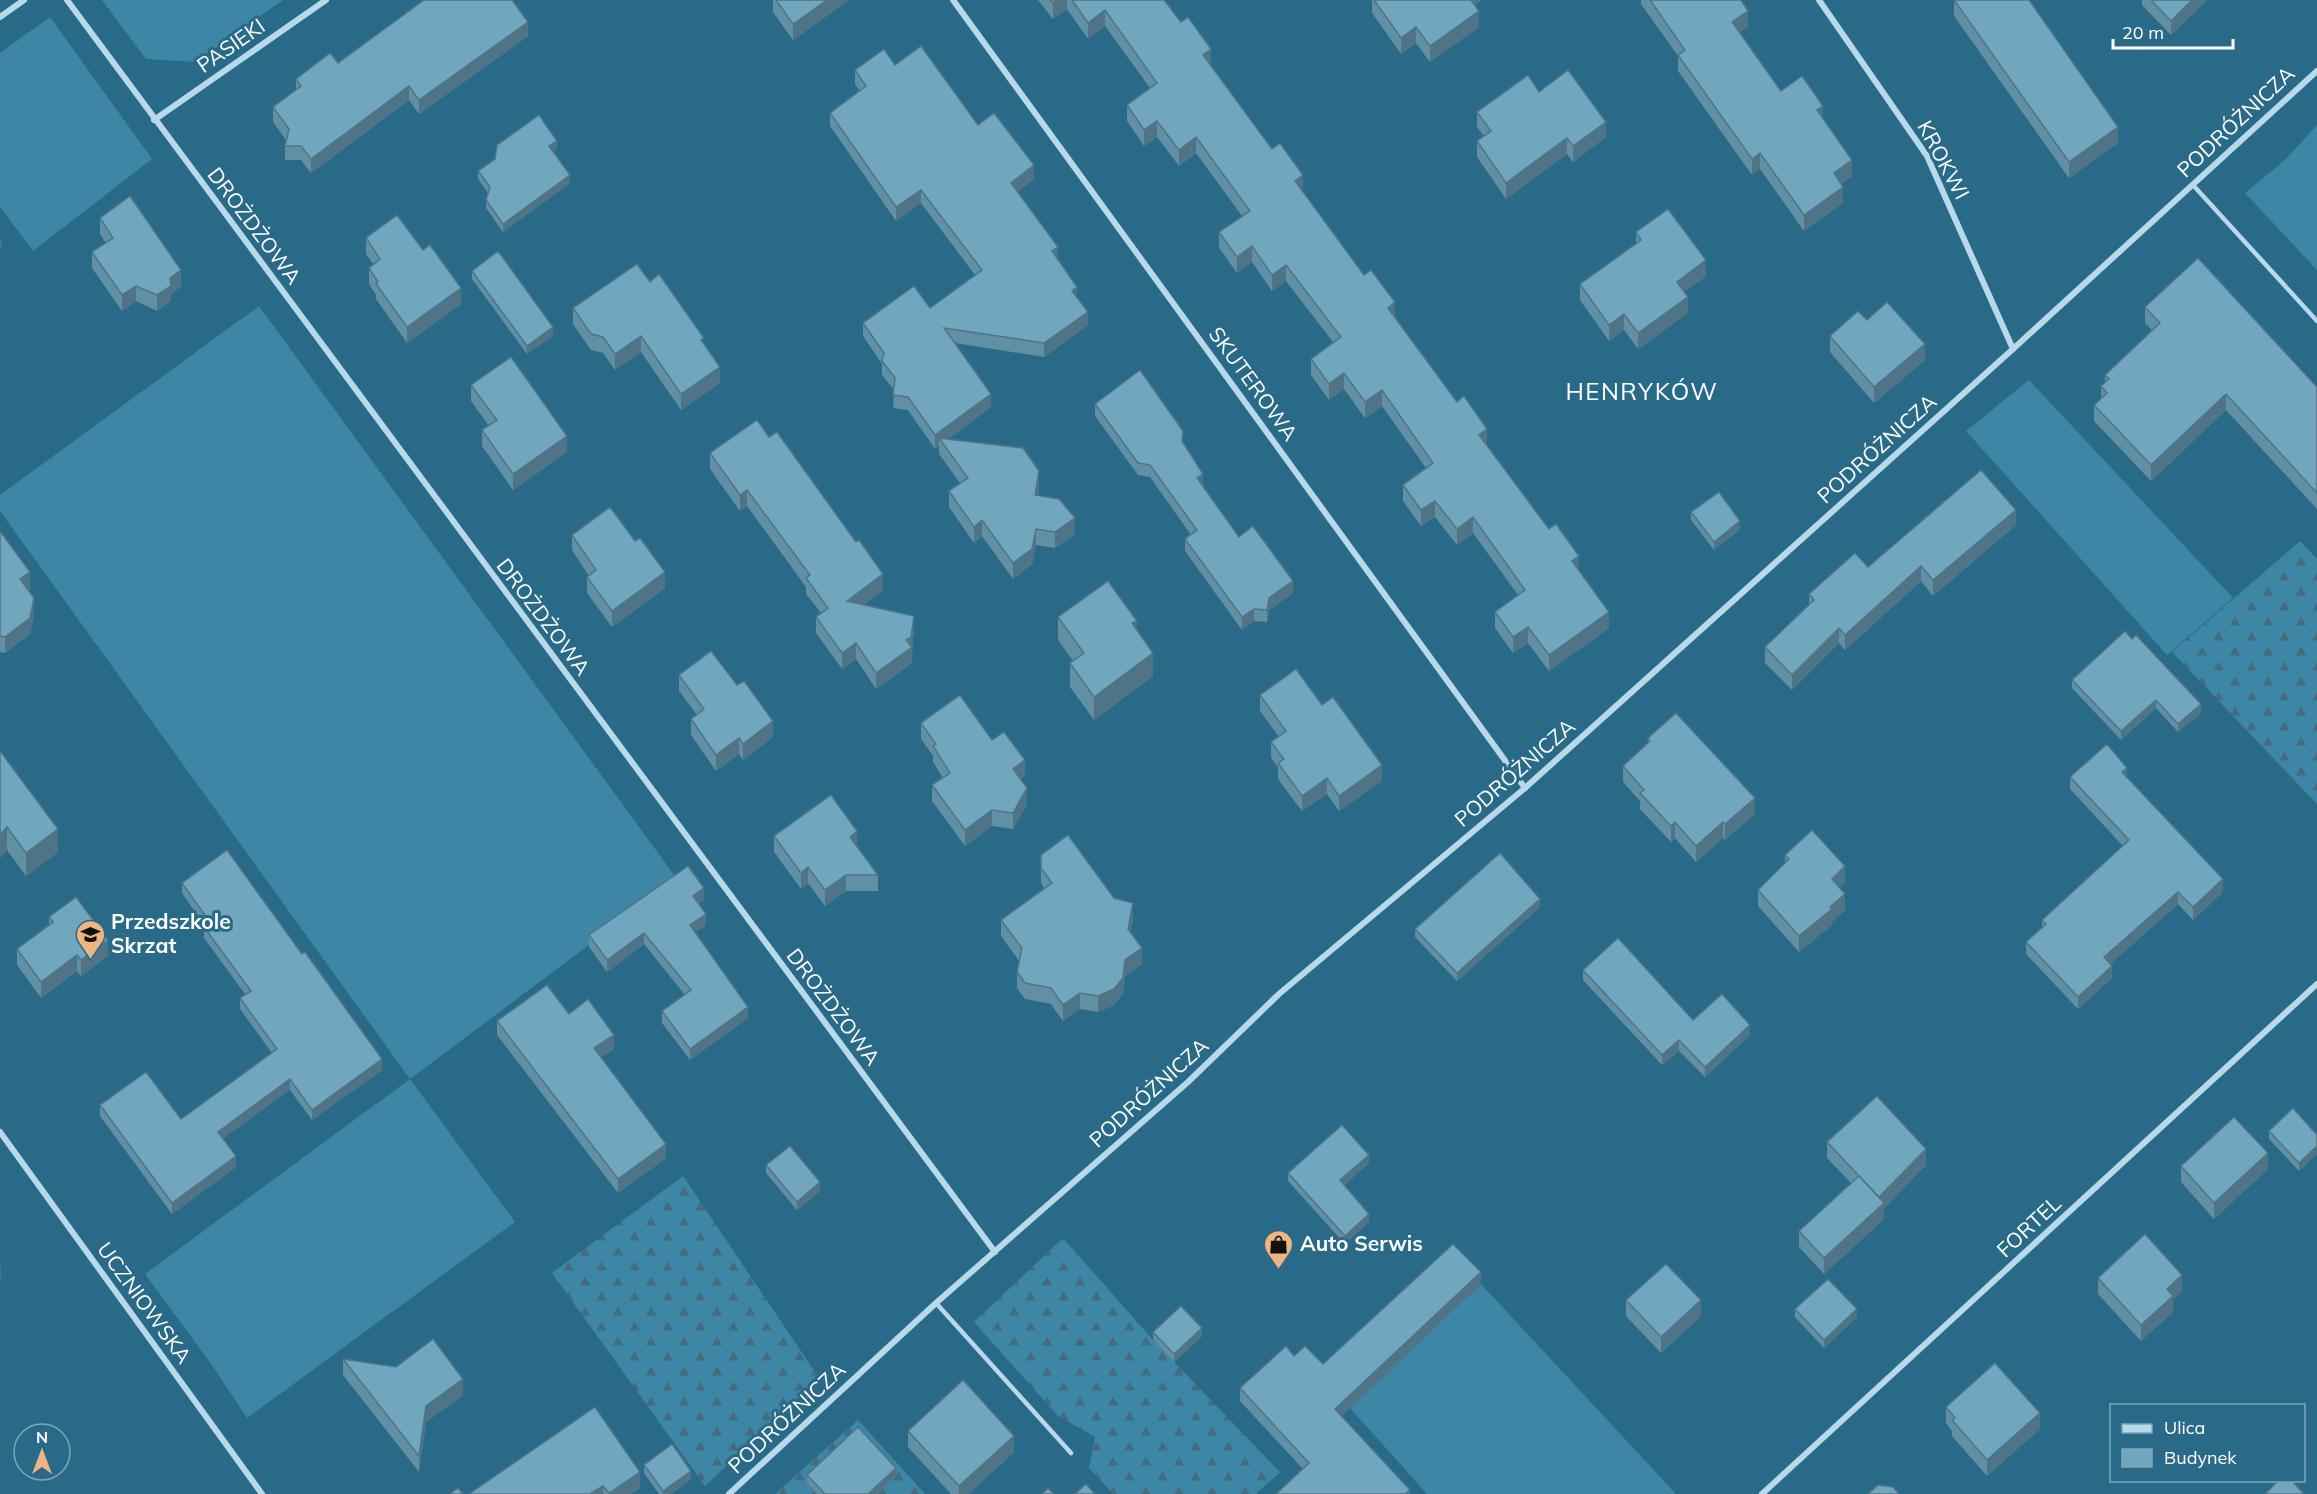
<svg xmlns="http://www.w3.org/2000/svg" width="2317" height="1494" font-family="Mulish,sans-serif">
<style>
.grass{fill:#3e86a6}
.forest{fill:url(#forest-firs)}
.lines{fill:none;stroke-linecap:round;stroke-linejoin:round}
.service{stroke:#b7d9e9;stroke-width:4.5}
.minor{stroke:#b7d9e9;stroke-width:6}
.wall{fill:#618fa4}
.shaded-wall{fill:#4f7486}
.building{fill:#71a6bf;stroke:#4f7486;stroke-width:1.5}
.labels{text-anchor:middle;stroke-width:6;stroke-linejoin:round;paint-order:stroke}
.street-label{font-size:21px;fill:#fff;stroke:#2a6a89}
.poi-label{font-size:21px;font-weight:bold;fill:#fff;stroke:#2a6a89;text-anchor:start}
.quarter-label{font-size:24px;letter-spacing:1.5px;fill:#fff;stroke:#2a6a89}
</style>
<defs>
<pattern id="forest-firs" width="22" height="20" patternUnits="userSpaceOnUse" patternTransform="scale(1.5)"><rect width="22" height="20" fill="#3e86a6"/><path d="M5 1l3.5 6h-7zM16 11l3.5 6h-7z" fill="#446c7e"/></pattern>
</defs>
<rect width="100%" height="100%" fill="#2a6a89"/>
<g class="grass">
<polygon points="102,0 283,0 196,62 146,59"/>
<polygon points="50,17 152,159 33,251 0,207 0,53"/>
<polygon points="2317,125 2317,270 2245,193 2286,159"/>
<polygon points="259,306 677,879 410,1079 515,1222 247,1418 209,1361 145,1274 410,1079 0,511 0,495"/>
<polygon points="2029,380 2233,598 2167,655 1966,431"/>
<polygon points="1481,1284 1676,1494 1427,1494 1350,1408"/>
</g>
<g class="forest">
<polygon points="2300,541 2317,559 2317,804 2172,652"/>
<polygon points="683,1176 819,1378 705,1486 552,1273"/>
<polygon points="1063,1238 1153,1340 1280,1472 1256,1494 1113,1494 1089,1468 1095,1437 1058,1416 974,1322"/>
<polygon points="858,1420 925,1494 775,1494"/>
</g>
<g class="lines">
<g class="service">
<polyline points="2193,185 2317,321"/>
<polyline points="936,1303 1071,1453"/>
</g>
<g class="minor">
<polyline points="67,0 995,1252"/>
<polyline points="953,0 1525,788"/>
<polyline points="1819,0 1927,156 2013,349"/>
<polyline points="0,17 24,0"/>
<polyline points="154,120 326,0"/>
<polyline points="0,1132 262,1494"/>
<polyline points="729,1494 936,1303 1188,1082 1279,994 1525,788 2013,349 2317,71"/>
<polyline points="1762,1494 2317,984"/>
</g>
</g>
<g class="wall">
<polygon points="773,0 849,0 793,40 773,12"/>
<polygon points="1038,0 1164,0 1211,65 1579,572 1609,628 1549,671 1528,643 1513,653 1495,628 1495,612 1518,595 1473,533 1457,545 1435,517 1421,526 1403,501 1403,485 1426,468 1382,406 1365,418 1344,389 1329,400 1311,375 1311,359 1333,342 1286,281 1272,291 1252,262 1237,273 1219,248 1219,232 1242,216 1196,153 1179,166 1157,137 1144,146 1127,121 1127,105 1150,88 1105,26 1088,39 1067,9 1053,19"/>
<polygon points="1372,0 1481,0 1475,5 1479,27 1430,62 1416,43 1401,54 1372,13"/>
<polygon points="1641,0 1741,0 1748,27 1740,32 1781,91 1823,118 1852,176 1841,184 1843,203 1804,231 1760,169 1752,175 1678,71 1678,56 1641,4"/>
<polygon points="1954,0 2118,143 2069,178 1954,16"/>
<polygon points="2142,0 2207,0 2171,35 2142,5"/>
<polygon points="528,36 419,114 409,100 311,173 301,160 285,160 285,146 286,140 273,122 273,107 296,90 296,79 338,63"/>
<polygon points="895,65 978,125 1034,179 1017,192 1058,260 1077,298 1088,325 1044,357 955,343 991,407 948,439 1039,487 1038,496 1075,534 1055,548 1036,545 1032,564 1013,579 982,536 974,543 949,507 949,491 960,483 939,454 939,446 935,449 908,410 893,408 894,390 882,375 882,364 863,336 863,323 930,308 975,275 921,203 896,221 830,126 830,113 860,91 855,84 855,70"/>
<polygon points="1539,92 1606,137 1573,162 1567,154 1506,199 1477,157 1477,141 1484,136 1477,127 1477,112"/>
<polygon points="557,149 553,151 570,183 503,232 486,208 486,200 488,193 478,179 478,171"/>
<polygon points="100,218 181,286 171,294 171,301 157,311 136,301 122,311 92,268 92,252 106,243 100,234"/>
<polygon points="1636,232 1706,276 1684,292 1688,313 1638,349 1624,330 1609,341 1580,300 1580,284 1636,244"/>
<polygon points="366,238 461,304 407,343 376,299 376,295 369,284 369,268 373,264 366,254"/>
<polygon points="472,271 553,336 527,354 472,279"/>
<polygon points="650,282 704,345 720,383 681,410 641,352 615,370 603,353 591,350 573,324 573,308"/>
<polygon points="2145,307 2317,387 2317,509 2226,410 2151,481 2094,421 2094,405 2101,399 2101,386 2105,383 2105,375 2152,330 2145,323"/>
<polygon points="1867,320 1925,360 1874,403 1830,352 1830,336"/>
<polygon points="471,385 567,452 513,490 482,446 482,430 489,426 471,401"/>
<polygon points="1095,404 1183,443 1203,486 1239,537 1293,593 1269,610 1267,622 1254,621 1242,630 1185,551 1185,539 1191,535 1150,477 1138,475 1095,416"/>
<polygon points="710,453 883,590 863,605 914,632 912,648 912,663 876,689 856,659 842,669 816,633 816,617 821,613 806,594 806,587 747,506 740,511 710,469"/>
<polygon points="1691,512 1740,529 1714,550 1691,520"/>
<polygon points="2016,525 1933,596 1921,581 1845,650 1839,643 1792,690 1765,663 1765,647 1809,605 1809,594 1868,567"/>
<polygon points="0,531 30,588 28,590 34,614 30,634 5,653 0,652"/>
<polygon points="572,535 665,588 612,627 587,593 587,577 589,576 572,550"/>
<polygon points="1058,617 1137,630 1153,676 1094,720 1070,687 1070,663 1073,661 1058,640"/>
<polygon points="2132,639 2201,713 2178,732 2156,708 2121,740 2072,688 2072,680"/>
<polygon points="679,675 773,737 743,760 739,754 716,771 691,735 691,719 697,715 679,691"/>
<polygon points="1260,695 1322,705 1382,781 1339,811 1327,794 1302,811 1278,779 1278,767 1271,758 1271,742 1279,737 1260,711"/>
<polygon points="921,723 992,740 1025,776 1021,779 1027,804 1013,829 992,826 965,846 932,801 932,785 943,778 933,762 933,756 921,739"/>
<polygon points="1648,738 1755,814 1725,840 1723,838 1696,862 1675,838 1671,842 1640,809 1640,801 1623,782 1623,766 1648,743"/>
<polygon points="0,751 58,852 26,876 7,850 0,858"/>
<polygon points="2070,777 2127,777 2223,892 2193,920 2178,904 2110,964 2112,978 2078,1009 2026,954 2026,942 2042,927 2042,920 2123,846 2070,789"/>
<polygon points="774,836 857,847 878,875 878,891 846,891 825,906 808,883 801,889 774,852"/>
<polygon points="1041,855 1114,898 1133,919 1130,933 1142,964 1125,976 1123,994 1114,1005 1098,1012 1080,1009 1063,1021 1051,1004 1025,999 1017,988 1017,972 1019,961 1001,936 1001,920 1044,888 1041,883"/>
<polygon points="1785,855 1845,882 1840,887 1845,910 1832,922 1832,925 1799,952 1758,906 1758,890 1785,863"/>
<polygon points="182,883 382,1070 312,1120 290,1090 223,1138 236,1167 172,1214 100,1116 100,1105 181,1119 272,1053 240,1009 240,998 245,994 204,938 204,927 205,926 182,893"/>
<polygon points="704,900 699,903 706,925 695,932 748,1018 690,1060 662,1023 662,1011 685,995 644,944 607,972 589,947 589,935"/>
<polygon points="1540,907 1457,981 1415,937 1415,929"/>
<polygon points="49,917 108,956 81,976 77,971 41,998 17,965 17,949 49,925"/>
<polygon points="1583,970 1693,1020 1750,1035 1705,1077 1679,1051 1662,1065 1583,980"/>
<polygon points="569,1014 614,1049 601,1057 666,1158 618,1193 497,1035 497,1021"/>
<polygon points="2269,1131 2317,1135 2317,1154 2299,1171 2269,1139"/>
<polygon points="1827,1142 1926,1165 1884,1208 1884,1219 1824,1274 1799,1247 1799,1231 1851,1183 1827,1158"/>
<polygon points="1369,1163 1344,1185 1369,1222 1345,1244 1288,1181 1288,1173"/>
<polygon points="766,1165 820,1191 797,1210 766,1173"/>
<polygon points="2181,1166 2268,1169 2214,1219 2181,1182"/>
<polygon points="2098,1278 2182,1291 2173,1299 2173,1312 2141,1341 2098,1294"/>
<polygon points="1481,1284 1341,1416 1410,1494 1303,1469 1240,1401 1240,1388 1294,1356 1323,1364"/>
<polygon points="1626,1300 1701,1316 1661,1353 1626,1316"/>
<polygon points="1795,1309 1857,1317 1824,1348 1795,1317"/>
<polygon points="1153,1332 1202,1336 1174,1362 1153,1340"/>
<polygon points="343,1359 463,1395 426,1422 419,1472 343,1375"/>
<polygon points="595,1407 640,1488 631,1494 469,1494"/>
<polygon points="1946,1407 2040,1429 1987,1476 1952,1436 1952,1431 1946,1423"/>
<polygon points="908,1431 1014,1452 968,1494 951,1494 908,1447"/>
<polygon points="644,1465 691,1479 671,1494 659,1494 644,1473"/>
<polygon points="807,1475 896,1476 877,1494 817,1494 807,1483"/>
</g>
<g class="shaded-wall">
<polygon points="827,0 849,0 793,40 793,24"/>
<polygon points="1057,0 1067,0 1067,9 1053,19 1053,3"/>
<polygon points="1467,0 1481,0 1467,10"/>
<polygon points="2192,0 2207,0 2171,35 2171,21"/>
<polygon points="1105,10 1105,26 1088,39 1088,23"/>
<polygon points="1479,11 1479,27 1430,62 1430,46"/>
<polygon points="1748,11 1748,27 1732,38 1732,22"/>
<polygon points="528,22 528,36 419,114 419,100"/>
<polygon points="1416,27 1416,43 1401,54 1401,38"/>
<polygon points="1211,49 1211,65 1203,55"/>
<polygon points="409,86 409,100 311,173 311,159"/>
<polygon points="1823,106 1823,122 1817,110"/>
<polygon points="1157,121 1157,137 1144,146 1144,130"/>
<polygon points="1606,122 1606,137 1573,162 1573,146"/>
<polygon points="2118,127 2118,143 2069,178 2069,162"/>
<polygon points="1196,137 1196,153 1179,166 1179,150"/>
<polygon points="1567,138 1567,154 1506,199 1506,183"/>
<polygon points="557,141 557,149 549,154 549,146"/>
<polygon points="1760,153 1760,169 1752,175 1752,159"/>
<polygon points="1852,160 1852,176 1834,189 1834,173"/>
<polygon points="1034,165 1034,179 1011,197 1011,183"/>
<polygon points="570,175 570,183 503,232 503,224"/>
<polygon points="1303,175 1303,191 1295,181"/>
<polygon points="1843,187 1843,203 1804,231 1804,215"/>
<polygon points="921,190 921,203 896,221 896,207"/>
<polygon points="2,240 2,248 0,249 0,241"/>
<polygon points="1252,246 1252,262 1237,273 1237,257"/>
<polygon points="1058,247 1058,260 1052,251"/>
<polygon points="1706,260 1706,276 1677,297 1677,282"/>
<polygon points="1286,265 1286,281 1272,291 1272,275"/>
<polygon points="181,270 181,286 171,294 171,301 157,311 157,295 170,278"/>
<polygon points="136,286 136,301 122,311 122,295"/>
<polygon points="1077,287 1077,300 1072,291"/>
<polygon points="461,288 461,304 407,343 407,327"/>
<polygon points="1688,297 1688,313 1638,349 1638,333"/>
<polygon points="1395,302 1395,318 1388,308"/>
<polygon points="1088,312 1088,325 1044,357 1044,343"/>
<polygon points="1624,314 1624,330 1609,341 1609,325"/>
<polygon points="553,327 553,336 527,354 527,346"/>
<polygon points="641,336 641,352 615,370 615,354"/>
<polygon points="1925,344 1925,360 1874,403 1874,387"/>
<polygon points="720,367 720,383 681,410 681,394"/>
<polygon points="1344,373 1344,389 1329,400 1329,384"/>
<polygon points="1382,390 1382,406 1365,418 1365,402"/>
<polygon points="991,394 991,407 943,443 939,438 939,446 935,449 935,435"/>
<polygon points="2226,394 2226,410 2151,481 2151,465"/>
<polygon points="1487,429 1487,445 1479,451 1479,435"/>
<polygon points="567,436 567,452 513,490 513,474"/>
<polygon points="1039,471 1039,487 1035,511 1035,495"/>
<polygon points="1203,474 1203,486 1197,478"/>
<polygon points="747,490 747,506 740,511 740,495"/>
<polygon points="1435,501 1435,517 1421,526 1421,510"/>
<polygon points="2016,510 2016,525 1933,596 1933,580"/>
<polygon points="1473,517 1473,533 1457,545 1457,529"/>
<polygon points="1075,518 1075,534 1055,548 1055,532"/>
<polygon points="982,520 982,536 974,543 974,527"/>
<polygon points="1740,521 1740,529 1714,550 1714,542"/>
<polygon points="1036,529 1036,545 1032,564 1013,579 1013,563"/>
<polygon points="1579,556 1579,572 1572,561"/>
<polygon points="1921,566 1921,581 1845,650 1845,635"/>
<polygon points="30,572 30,588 20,595 20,579"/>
<polygon points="665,572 665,588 612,627 612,611"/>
<polygon points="883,574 883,590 847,617 847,601"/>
<polygon points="1293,581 1293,593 1269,610 1267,622 1267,610 1269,598"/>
<polygon points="34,598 34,614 30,634 5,653 5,637"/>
<polygon points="1254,609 1254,621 1242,630 1242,617"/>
<polygon points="1609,612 1609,628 1549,671 1549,655"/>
<polygon points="914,616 912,663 876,689 876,673"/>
<polygon points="1137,621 1137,644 1132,623"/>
<polygon points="1528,627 1528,643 1513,653 1513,637"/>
<polygon points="1839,628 1839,643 1792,690 1792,675"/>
<polygon points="856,643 856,659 842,669 842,653"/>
<polygon points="1153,653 1153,676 1094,720 1094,697"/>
<polygon points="2156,700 2156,708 2121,740 2121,731"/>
<polygon points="2201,704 2201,713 2178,732 2178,724"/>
<polygon points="773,721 773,737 743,760 743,744"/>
<polygon points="739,738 739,754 716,771 716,755"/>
<polygon points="1025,760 1025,776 1013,785 1013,769"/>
<polygon points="1382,765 1382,781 1339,811 1339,796"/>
<polygon points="2127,768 2127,780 2122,772"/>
<polygon points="1327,778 1327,794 1302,811 1302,796"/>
<polygon points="1027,788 1027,804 1013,829 1013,813"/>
<polygon points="1755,798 1755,814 1725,840 1725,824"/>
<polygon points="992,810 992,826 965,846 965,830"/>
<polygon points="1675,822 1675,838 1671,842 1671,826"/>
<polygon points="1723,822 1723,838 1696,862 1696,846"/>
<polygon points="7,827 7,850 0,858 0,835"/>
<polygon points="58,829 58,852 26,876 26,853"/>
<polygon points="857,831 857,847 850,837"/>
<polygon points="1845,866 1845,882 1832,894 1832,879"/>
<polygon points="808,867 808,883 801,889 801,873"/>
<polygon points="846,875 846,891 825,906 825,890"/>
<polygon points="2223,879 2223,892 2193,920 2193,907"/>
<polygon points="704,888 704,900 693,907 693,896"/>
<polygon points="2178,892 2178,904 2104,970 2104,957"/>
<polygon points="1845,894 1845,910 1832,922 1832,925 1799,952 1799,936"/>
<polygon points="1540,899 1540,907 1457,981 1457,973"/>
<polygon points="1133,903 1133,919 1128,945 1128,929"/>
<polygon points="706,914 706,925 690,936 690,925"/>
<polygon points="644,933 644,944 607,972 607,960"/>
<polygon points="108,940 108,956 81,976 81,960"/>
<polygon points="1142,948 1142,964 1125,976 1123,994 1114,1005 1098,1012 1098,996 1125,960"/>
<polygon points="77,955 77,971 41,998 41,982"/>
<polygon points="2112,966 2112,978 2078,1009 2078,997"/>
<polygon points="1080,993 1080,1009 1063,1021 1063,1005"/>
<polygon points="748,1007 748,1018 690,1060 690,1049"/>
<polygon points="1750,1025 1750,1035 1705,1077 1705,1067"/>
<polygon points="614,1035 614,1049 594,1062 594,1048"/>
<polygon points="1679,1040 1679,1051 1662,1065 1662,1055"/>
<polygon points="382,1059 382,1070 312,1120 312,1110"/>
<polygon points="290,1079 290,1090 218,1142 218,1132"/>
<polygon points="666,1144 666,1158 618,1193 618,1179"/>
<polygon points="2317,1146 2317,1154 2299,1171 2299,1163"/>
<polygon points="1926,1149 1926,1165 1884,1208 1884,1219 1824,1274 1824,1258 1879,1197"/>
<polygon points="2268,1153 2268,1169 2214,1219 2214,1203"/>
<polygon points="1369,1155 1369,1163 1340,1188 1340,1180"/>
<polygon points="236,1156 236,1167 172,1214 172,1203"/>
<polygon points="820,1182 820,1191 797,1210 797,1202"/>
<polygon points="1369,1214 1369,1222 1345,1244 1345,1236"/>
<rect x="0" y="1266" width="1" height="14"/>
<polygon points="1481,1272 1481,1284 1335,1422 1335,1409"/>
<polygon points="2182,1275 2182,1291 2173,1299 2173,1312 2141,1341 2141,1325 2167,1289"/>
<polygon points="1701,1300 1701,1316 1661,1353 1661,1337"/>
<polygon points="1857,1309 1857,1317 1824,1348 1824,1340"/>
<polygon points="1202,1328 1202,1336 1174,1362 1174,1354"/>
<polygon points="463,1379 463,1395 426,1422 419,1472 419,1456 426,1406"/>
<polygon points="2040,1413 2040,1429 1987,1476 1987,1460"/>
<polygon points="1014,1436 1014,1452 968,1494 959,1494 959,1486"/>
<polygon points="896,1468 896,1476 877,1494 868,1494"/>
<polygon points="691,1471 691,1479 671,1494 663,1494 663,1491"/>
<polygon points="640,1472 640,1488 631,1494 609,1494"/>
<polygon points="603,1486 603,1494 590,1494"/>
</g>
<g class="building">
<polygon points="424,0 512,0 528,22 419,100 409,86 311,159 301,146 285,146 289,129 273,107 301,86 296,79 330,53 338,63"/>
<polygon points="776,0 827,0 793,24"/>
<polygon points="1050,0 1057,0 1053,3"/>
<polygon points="1072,0 1164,0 1181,22 1188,17 1211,49 1203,55 1272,149 1280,143 1303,175 1295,181 1364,275 1371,270 1395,302 1388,308 1457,402 1464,396 1487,429 1479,435 1549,529 1556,524 1579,556 1572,561 1609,612 1549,655 1528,627 1513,637 1495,612 1525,590 1473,517 1457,529 1435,501 1421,510 1403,485 1433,463 1382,390 1365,402 1344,373 1329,384 1311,359 1341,337 1286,265 1272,275 1252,246 1237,257 1219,232 1250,211 1196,137 1179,150 1157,121 1144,130 1127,105 1157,83 1105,10 1088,23"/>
<polygon points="1374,0 1471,0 1479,11 1430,46 1416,27 1401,38"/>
<polygon points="1650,0 1741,0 1748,11 1732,22 1781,91 1802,76 1823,106 1817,110 1852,160 1834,173 1843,187 1804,215 1760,153 1752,159 1678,55 1685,50"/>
<polygon points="1954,0 2029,0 2118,127 2069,162"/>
<polygon points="2151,0 2192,0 2171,21"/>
<polygon points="921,46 978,125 994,113 1034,165 1011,183 1058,247 1052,251 1077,287 1072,291 1088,312 1044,343 944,328 991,394 935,435 908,397 893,395 895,378 882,361 884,353 863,323 914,286 930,308 982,270 921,190 896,207 830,113 866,86 855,70 884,49 895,65"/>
<polygon points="1568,70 1606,122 1573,146 1567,138 1506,183 1477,141 1491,131 1477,112 1528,75 1539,92"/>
<polygon points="539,115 557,141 549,146 570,175 503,224 486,200 490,187 478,171 495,159 497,145"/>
<polygon points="130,196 181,270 170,278 171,286 157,295 136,286 122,295 92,252 113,238 100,218"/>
<polygon points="1668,209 1706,260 1677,282 1688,297 1638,333 1624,314 1609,325 1580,284 1641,240 1636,232"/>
<polygon points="397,215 423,250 430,245 461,288 407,327 376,284 378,282 369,268 380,259 366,238"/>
<polygon points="498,251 553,327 527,346 472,271"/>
<polygon points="2198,258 2317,387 2317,493 2226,394 2151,465 2094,405 2107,393 2101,386 2109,379 2105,375 2160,323 2145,307"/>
<polygon points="637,264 650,282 659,274 704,338 701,340 720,367 681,394 641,336 615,354 603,337 591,334 573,308"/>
<polygon points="1887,302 1925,344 1874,387 1830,336 1858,311 1867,320"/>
<polygon points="511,357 567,436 513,474 482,430 497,420 471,385"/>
<polygon points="1140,370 1183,431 1182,441 1203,474 1197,478 1239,537 1253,526 1293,581 1269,598 1267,610 1254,609 1242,617 1185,539 1197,530 1150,465 1138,463 1095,404"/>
<polygon points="757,420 769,437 777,432 856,542 859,540 883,574 847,601 914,616 911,637 906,640 912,647 876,673 856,643 842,653 816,617 828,608 806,578 810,575 747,490 740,495 710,453"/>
<polygon points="939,438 1023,448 1039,471 1035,495 1059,499 1075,518 1055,532 1036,529 1032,549 1013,563 982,520 974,527 949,491 968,478"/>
<polygon points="1981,470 2016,510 1933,580 1921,566 1845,635 1839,628 1792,675 1765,647 1814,600 1809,594 1855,553 1868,567"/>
<polygon points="1719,492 1740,521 1714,542 1691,512"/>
<polygon points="610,507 635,541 640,538 665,572 612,611 587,577 596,570 572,535"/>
<polygon points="0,531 30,572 20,579 34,598 30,618 5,637 0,636"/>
<polygon points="1108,581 1137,621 1132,623 1153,653 1094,697 1070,663 1084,653 1058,617"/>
<polygon points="2125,631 2132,639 2136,635 2201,704 2178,724 2156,700 2121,731 2072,680"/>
<polygon points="711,651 737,685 744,681 773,721 743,744 739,738 716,755 691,719 704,709 679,675"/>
<polygon points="1296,669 1322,705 1333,697 1382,765 1339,796 1327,778 1302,796 1278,763 1284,759 1271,742 1286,731 1260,695"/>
<polygon points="960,695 992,740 1004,732 1025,760 1013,769 1027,788 1013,813 992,810 965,830 932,785 950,773 933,746 936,744 921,723"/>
<polygon points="1676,713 1755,798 1725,824 1723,822 1696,846 1675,822 1671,826 1640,793 1644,790 1623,766 1650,741 1648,738"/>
<polygon points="2107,744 2127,768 2122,772 2223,879 2193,907 2178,892 2104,957 2112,966 2078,997 2026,942 2046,924 2042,920 2129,840 2070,777"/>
<polygon points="0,751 58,829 26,853 7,827 0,835"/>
<polygon points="831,795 857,831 850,837 878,875 846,875 825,890 808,867 801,873 774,836"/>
<polygon points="1812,830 1845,866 1832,879 1845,894 1830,907 1832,909 1799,936 1758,890 1789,859 1785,855"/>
<polygon points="1068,835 1114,898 1133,903 1128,929 1142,948 1125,960 1123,978 1114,989 1098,996 1080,993 1063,1005 1051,988 1025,983 1017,972 1022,948 1001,920 1052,883 1041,868 1041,855"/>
<polygon points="227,850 302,954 305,952 382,1059 312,1110 290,1079 218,1132 236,1156 172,1203 100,1105 146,1072 181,1119 277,1049 240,998 251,991 204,927 210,922 182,883"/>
<polygon points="1500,853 1540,899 1457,973 1415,929"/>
<polygon points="688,866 704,888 693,896 706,914 690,925 748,1007 690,1049 662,1011 691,990 644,933 607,960 589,935"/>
<polygon points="76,897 108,940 81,960 77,955 41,982 17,949 53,922 49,917"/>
<polygon points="1618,938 1693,1020 1722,994 1750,1025 1705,1067 1679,1040 1662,1055 1583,970"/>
<polygon points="547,985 569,1014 588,999 614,1035 594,1048 666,1144 618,1179 497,1021"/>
<polygon points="1877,1096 1926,1149 1879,1197 1827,1142"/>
<polygon points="2293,1108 2317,1135 2317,1146 2299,1163 2269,1131"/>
<polygon points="2234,1117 2268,1153 2214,1203 2181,1166"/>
<polygon points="1342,1125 1369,1155 1340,1180 1369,1214 1345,1236 1288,1173"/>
<polygon points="790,1146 820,1182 797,1202 766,1165"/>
<polygon points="1859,1176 1884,1203 1824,1258 1799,1231"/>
<polygon points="2145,1234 2182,1275 2167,1289 2173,1296 2141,1325 2098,1278"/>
<polygon points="1453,1244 1481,1272 1335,1409 1410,1490 1405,1494 1276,1494 1309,1463 1240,1388 1286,1346 1294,1356 1305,1346 1323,1364"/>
<polygon points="1666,1264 1701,1300 1661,1337 1626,1300"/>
<polygon points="1828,1279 1857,1309 1824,1340 1795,1309"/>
<polygon points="1181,1306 1202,1328 1174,1354 1153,1332"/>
<polygon points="433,1339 463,1379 426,1406 419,1456 343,1359 396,1367"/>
<polygon points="1995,1363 2040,1413 1987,1460 1952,1420 1955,1418 1946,1407"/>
<polygon points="963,1380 1014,1436 959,1486 908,1431"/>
<polygon points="595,1407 640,1472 609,1493 603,1486 590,1494 469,1494"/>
<polygon points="858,1427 896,1468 868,1494 825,1494 807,1475"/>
<polygon points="672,1444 691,1471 663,1491 644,1465"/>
<polygon points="2279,1480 2291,1480 2304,1494 2265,1494"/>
<polygon points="1086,1484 1095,1494 1075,1494"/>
<polygon points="1878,1485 1893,1487 1899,1494 1868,1494"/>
<polygon points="458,1488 463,1494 450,1494"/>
<polygon points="1048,1488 1054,1494 1042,1494"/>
</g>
<defs>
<symbol id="school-pin" viewBox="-11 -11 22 30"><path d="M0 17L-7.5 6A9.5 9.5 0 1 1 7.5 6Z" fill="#efb47f" stroke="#2a6a89"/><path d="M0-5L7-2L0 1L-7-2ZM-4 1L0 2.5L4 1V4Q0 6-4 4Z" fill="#111"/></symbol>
<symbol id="shop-pin" viewBox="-11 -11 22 30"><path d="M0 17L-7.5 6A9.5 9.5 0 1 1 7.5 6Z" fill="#efb47f" stroke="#2a6a89"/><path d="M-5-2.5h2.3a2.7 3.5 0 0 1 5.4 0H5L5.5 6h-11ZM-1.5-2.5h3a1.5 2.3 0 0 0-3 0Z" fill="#111"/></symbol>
</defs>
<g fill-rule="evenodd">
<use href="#school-pin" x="74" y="918" width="33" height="45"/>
<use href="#shop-pin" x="1262" y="1228" width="33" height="45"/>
</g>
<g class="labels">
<g class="street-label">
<text transform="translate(231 46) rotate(-35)" y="7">PASIEKI</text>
<text transform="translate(2236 122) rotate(-43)" y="7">PODRÓŻNICZA</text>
<text transform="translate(1943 160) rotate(62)" y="7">KROKWI</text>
<text transform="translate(254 226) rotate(53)" y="7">DROŻDŻOWA</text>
<text transform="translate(1253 384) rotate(54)" y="7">SKUTEROWA</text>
<text transform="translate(1877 449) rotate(-42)" y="7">PODRÓŻNICZA</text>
<text transform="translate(543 617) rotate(53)" y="7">DROŻDŻOWA</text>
<text transform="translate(1515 773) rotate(-41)" y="7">PODRÓŻNICZA</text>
<text transform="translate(833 1007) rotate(53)" y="7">DROŻDŻOWA</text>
<text transform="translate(1149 1093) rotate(-42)" y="7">PODRÓŻNICZA</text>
<text transform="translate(2029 1227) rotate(-43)" y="7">FORTEL</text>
<text transform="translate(144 1303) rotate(54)" y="7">UCZNIOWSKA</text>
<text transform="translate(787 1418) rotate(-43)" y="7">PODRÓŻNICZA</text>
</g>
<g class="poi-label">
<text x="111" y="929">Przedszkole<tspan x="111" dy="24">Skrzat</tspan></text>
<text x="1300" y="1251">Auto Serwis</text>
</g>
<g class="quarter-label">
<text x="1642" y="400">HENRYKÓW</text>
</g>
</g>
<rect x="2110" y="1404" width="195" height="78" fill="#2a6a89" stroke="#7fa6b8" stroke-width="1.5"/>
<rect x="2122" y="1424" width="30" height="9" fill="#b7d9e9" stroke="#7fa6b8" stroke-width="1.5"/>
<text x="2164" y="1434" font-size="18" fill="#ffffff">Ulica</text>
<rect x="2122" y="1449" width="30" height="18" fill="#71a6bf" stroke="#7fa6b8" stroke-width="1.5"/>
<text x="2164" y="1464" font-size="18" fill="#ffffff">Budynek</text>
<g transform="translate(42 1452)"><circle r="28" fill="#2a6a89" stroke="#7fa6b8" stroke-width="1.5"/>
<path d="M0-4.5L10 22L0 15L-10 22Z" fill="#efb47f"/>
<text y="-9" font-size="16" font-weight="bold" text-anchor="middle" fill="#ffffff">N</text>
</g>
<path d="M2113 39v9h120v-9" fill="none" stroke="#ffffff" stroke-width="3"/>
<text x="2122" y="39" font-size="18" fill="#ffffff" stroke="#2a6a89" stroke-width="4.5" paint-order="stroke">20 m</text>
</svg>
